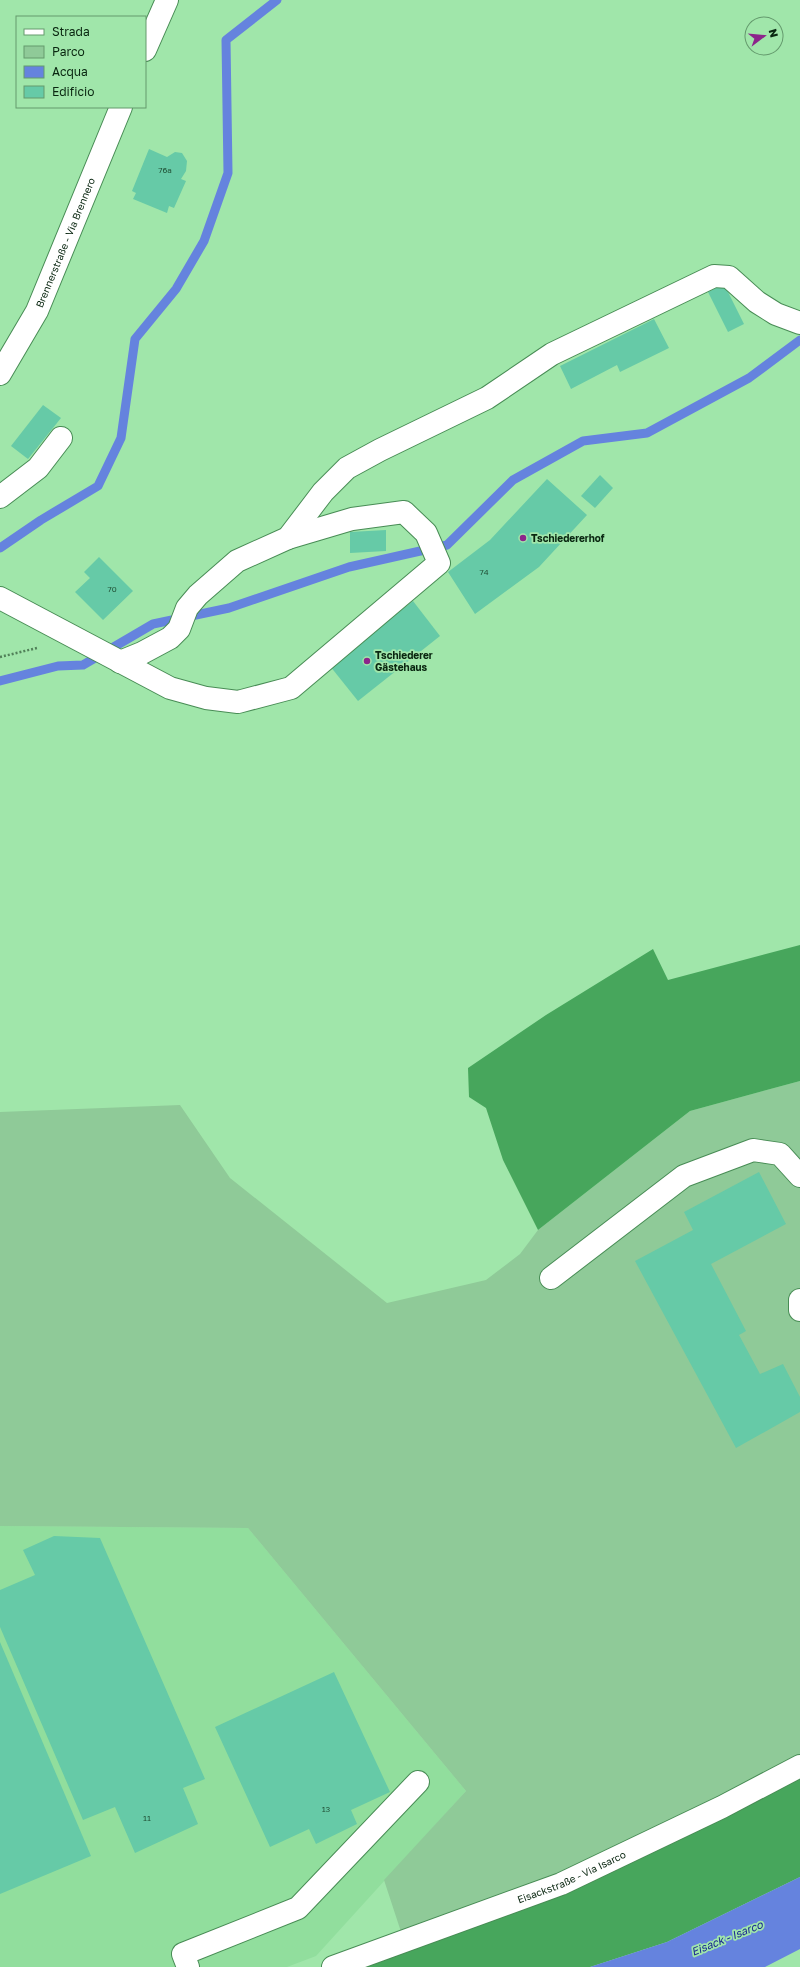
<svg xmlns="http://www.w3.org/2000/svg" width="800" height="1967" font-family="'Golos Text',sans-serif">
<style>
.built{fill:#91de9d}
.green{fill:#8fca98}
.forest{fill:#47a65c}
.water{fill:#6583de}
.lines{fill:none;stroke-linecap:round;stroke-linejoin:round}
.stream{stroke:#6583de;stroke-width:9}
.building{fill:#66caa7}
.minor-casing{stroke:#488c55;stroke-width:24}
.major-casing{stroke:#488c55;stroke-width:24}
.path{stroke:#518159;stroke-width:2.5;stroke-dasharray:2 2;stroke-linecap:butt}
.minor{stroke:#fff;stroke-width:22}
.major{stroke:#fff;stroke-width:22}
.poi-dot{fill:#8c258b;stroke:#a0e6aa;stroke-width:1.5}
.labels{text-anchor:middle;stroke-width:3.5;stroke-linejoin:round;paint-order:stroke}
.number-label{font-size:8px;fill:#215036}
.street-label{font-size:10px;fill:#0a2711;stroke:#a0e6aa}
.poi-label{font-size:10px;font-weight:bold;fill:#0a2711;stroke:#a0e6aa;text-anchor:start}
.water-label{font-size:11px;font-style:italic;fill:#182790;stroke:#a0e6aa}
</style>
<rect width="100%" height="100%" fill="#a0e6aa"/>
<polygon class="built" points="0,1526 248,1528 466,1791 316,1956 287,1967 0,1967"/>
<polygon class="green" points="800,1081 800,1766 722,1807 404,1941 384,1880 466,1791 248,1528 0,1526 0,1112 180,1105 230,1178 387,1303 486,1280 520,1254 538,1230 690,1111"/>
<g class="forest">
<polygon points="800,945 800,1081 690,1111 538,1230 503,1160 486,1108 469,1097 468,1068 546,1015 653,949 668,980"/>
<polygon points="800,1766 800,1877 667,1942 590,1967 336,1967 561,1884"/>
</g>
<polygon class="water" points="800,1877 800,1949 765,1967 590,1967 667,1942"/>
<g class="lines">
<g class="stream">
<polyline points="0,548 41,520 98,486 121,438 135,339 176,289 204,241 228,173 226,40 277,0"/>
<polyline points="0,681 58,666 83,665 153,624 229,608 349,567 447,545 513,480 583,441 647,433 749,378 800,340"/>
</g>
</g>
<g class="building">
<polygon points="149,149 167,157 175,152 182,153 187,161 186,171 181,179 186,181 174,208 169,206 167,213 133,199 136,193 132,191"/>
<polygon points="724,284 744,324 728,332 708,292"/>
<polygon points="654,319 669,348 620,372 617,365 571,389 560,366"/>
<polygon points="43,405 61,418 28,459 11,446"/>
<polygon points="600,475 613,488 595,508 581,496"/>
<polygon points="547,479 587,515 539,567 475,614 448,572 490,540"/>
<polygon points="386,530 386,551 350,553 350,532"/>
<polygon points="99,557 133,591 103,620 75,592 90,578 84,572"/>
<polygon points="413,601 440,636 358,701 330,666"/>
<polygon points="759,1172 786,1224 711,1264 746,1331 739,1335 760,1374 783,1364 800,1397 800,1412 736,1448 635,1261 693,1230 684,1212"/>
<polygon points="54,1536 100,1538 205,1779 183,1788 198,1824 135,1853 115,1807 83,1820 0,1627 0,1590 35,1575 23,1550"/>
<polygon points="0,1642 91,1856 0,1894"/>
<polygon points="334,1672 390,1792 351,1810 357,1824 316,1844 309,1829 270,1847 215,1727"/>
</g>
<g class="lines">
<defs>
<g id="minor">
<polyline points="0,497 38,468 61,438"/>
<polyline points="0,598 170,688 206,698 238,702 291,688 439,563 426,533 404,512 352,519 288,538"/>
<polyline points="120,662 142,653 170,638 179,629 187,608 198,595 237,561 288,538 323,492 347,468 380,450 487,398 552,354 714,276 729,277 757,302 776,314 800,323"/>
<polyline points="551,1278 684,1176 753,1150 780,1154 800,1176"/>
<polyline points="800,1300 800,1310"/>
<polyline points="188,1967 183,1954 298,1908 418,1782"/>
<path id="s1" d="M333 1967 561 1884 722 1807 800 1766"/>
</g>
<g id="major">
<polyline points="145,50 167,0"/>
<path id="s2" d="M0 374 37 311 121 107"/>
</g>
</defs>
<use href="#minor" class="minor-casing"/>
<use href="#major" class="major-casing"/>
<polyline class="path" points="0,657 37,648"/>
<use href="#minor" class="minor"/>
<use href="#major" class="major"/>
</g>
<g class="poi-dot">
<circle cx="523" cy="538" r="4"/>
<circle cx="367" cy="661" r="4"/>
</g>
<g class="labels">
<g class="number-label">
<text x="165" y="173">76a</text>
<text x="484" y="575">74</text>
<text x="112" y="592">70</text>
<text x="326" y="1812">13</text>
<text x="147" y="1821">11</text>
</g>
<g class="street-label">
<text dy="4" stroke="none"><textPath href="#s2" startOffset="147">Brennerstraße - Via Brennero</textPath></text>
<text dy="4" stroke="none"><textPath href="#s1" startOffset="255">Eisackstraße - Via Isarco</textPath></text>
</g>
<g class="poi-label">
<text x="531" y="542">Tschiedererhof</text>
<text x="375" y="659">Tschiederer<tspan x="375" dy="12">Gästehaus</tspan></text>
</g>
<g class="water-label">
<text transform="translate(727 1938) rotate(-22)" y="4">Eisack - Isarco</text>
</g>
</g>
<rect x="16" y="16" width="130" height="92" fill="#a0e6aa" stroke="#649a6d"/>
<rect x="24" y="29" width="20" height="6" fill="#ffffff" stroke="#649a6d"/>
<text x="52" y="36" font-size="12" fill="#0a2711">Strada</text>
<rect x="24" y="46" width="20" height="12" fill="#8fca98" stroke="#649a6d"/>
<text x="52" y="56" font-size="12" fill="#0a2711">Parco</text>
<rect x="24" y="66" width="20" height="12" fill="#6583de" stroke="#649a6d"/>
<text x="52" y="76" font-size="12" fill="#0a2711">Acqua</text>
<rect x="24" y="86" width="20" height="12" fill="#66caa7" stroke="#649a6d"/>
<text x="52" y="96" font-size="12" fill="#0a2711">Edificio</text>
<g transform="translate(764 36) rotate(74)"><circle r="19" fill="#a0e6aa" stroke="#649a6d"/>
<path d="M0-3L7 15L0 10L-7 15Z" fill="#8c258b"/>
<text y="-6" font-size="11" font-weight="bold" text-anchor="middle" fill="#0a2711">N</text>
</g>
</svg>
